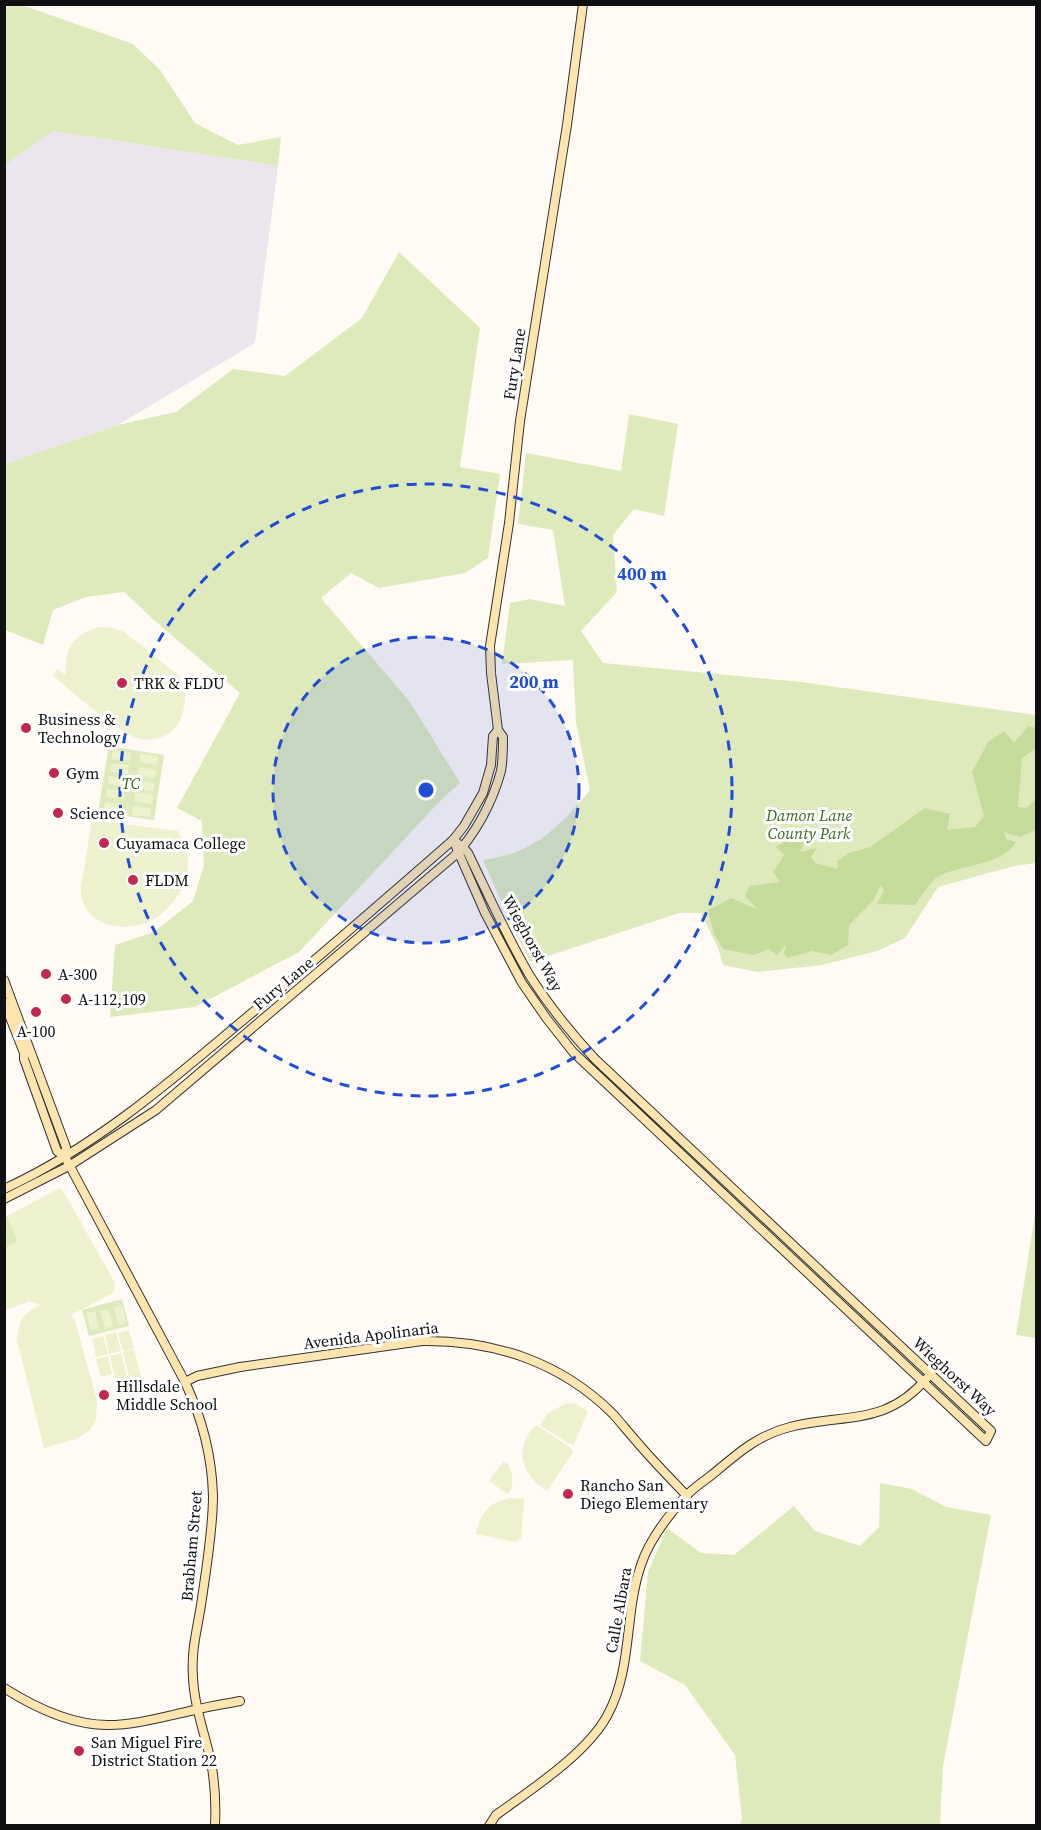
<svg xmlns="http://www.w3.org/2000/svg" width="1041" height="1830" font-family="'Source Serif 4',serif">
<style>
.industrial{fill:#ebe5ee}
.green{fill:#deeabc}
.forest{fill:#c5db9b}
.pitch{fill:#edf1ce}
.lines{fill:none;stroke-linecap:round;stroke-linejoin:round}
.secondary-casing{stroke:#323232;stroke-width:10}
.secondary{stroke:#fee5af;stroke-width:8}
.ring{fill:none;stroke:#1d4ed8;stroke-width:3;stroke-dasharray:10 8}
.poi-dot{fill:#c1274f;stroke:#fff;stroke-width:2}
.labels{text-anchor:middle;stroke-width:6;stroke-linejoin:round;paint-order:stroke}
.street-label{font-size:16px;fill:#101010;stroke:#fff}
.poi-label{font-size:16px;fill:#101010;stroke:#fff;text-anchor:start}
.park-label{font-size:16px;font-style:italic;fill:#3e691f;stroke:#fff}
.centre{fill:#1d4ed8;stroke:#fff;stroke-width:3}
.ring-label{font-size:18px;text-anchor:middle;font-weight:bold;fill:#1d4ed8;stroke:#fff;stroke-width:6;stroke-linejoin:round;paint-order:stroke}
</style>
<rect width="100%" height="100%" fill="#fffaf4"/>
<polygon class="industrial" points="53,131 278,166 255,343 118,425 5,464 4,165"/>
<g class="green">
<polygon points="10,5 22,5 133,44 160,70 195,123 238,145 281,137 278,166 53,131 5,165 4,9"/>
<polygon points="399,252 480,328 460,467 500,474 488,558 465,573 379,588 351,573 321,598 410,702 460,783 443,798 299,952 195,1007 110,1017 115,945 154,932 193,901 204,865 202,821 177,808 240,693 155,621 124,592 86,597 53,610 43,645 5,630 5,464 118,425 176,412 233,369 285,376 362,318"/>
<path d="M629 414 678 424 664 516 634 509 613 535 617 592 581 631 603 663 801 682 1036 715V863L1014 866 938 887 905 938 877 951 822 965 758 972 723 965 718 948 701 913H679L530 962 509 919 483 860C535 853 558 828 590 790L576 723 573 660 502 664 510 603 530 599 565 606 553 530 518 524 526 453 621 471Z"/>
<polygon points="109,746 164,755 154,820 98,812"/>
<polygon points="1036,1208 1036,1338 1016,1335"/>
<polygon points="7,1216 18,1242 5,1248 5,1217"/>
<polygon points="122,1299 129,1326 89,1336 82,1310"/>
<polygon points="880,1483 912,1489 946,1507 991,1515 943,1766 940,1825 740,1825 742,1818 735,1755 685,1685 640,1661 648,1572 667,1528 701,1553 734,1555 794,1506 815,1531 860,1546 879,1527"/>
</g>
<path class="forest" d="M1028 726 1036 728V748L1022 758 1018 807 1027 808 1036 799V830L1020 837 1004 832 1006 839 1016 842C1004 865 960 865 939 876 932 879 921 897 915 905L877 904 884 891 881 885 873 901 849 925 848 945 831 955 812 951 787 958 784 953 786 945 777 955 769 949 753 955 723 949 714 934 708 910 731 898 757 909 745 896 749 886 780 882 773 872 784 855 776 847 797 834 804 844 800 852 817 848 811 857 815 863 838 869 837 861 849 853 870 847 925 808 950 814 947 830 975 827 984 816 972 772 988 742 1004 731 1014 743Z"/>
<g class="pitch">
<path d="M101 627 114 628 124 632 177 674C187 688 187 702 181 718 174 735 158 742 140 739 121 735 70 690 53 676L57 669 66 675C63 648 76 632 101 627Z"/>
<polygon points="113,750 131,753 130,761 111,759"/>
<polygon points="140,754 158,756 157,765 139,762"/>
<polygon points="111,763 129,765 128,774 110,772"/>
<polygon points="139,767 157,770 155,778 137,776"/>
<polygon points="109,776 127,778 126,787 108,784"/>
<polygon points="137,780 155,783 154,791 135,789"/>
<polygon points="107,789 125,791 124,800 106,797"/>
<polygon points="135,792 153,795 152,804 134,801"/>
<polygon points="105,802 123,804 122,813 104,811"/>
<polygon points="133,806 151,808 150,817 132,815"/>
<path d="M92 820 178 831C181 838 186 845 187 852 193 878 174 910 150 921 123 933 85 927 81 893 80 885 83 877 84 870 87 853 89 836 92 820Z"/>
<path d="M60 1188 66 1196 115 1283V1289L113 1293 71 1315 75 1321 97 1401 96 1420 89 1431 76 1439 44 1448 17 1340C20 1319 22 1314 41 1305L29 1301 5 1311V1248L18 1242 7 1216Z"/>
<polygon points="122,1305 126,1323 118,1325 114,1307"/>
<polygon points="108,1309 113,1326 105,1329 100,1311"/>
<polygon points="95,1311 99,1329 91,1331 86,1313"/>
<polygon points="129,1330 134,1348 123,1351 118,1333"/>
<polygon points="116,1332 121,1351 109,1354 105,1335"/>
<polygon points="103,1336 108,1354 96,1357 92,1339"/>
<polygon points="134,1349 139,1368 129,1371 139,1369 141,1378 130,1381 123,1352"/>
<polygon points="121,1353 128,1381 117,1384 110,1356"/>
<polygon points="108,1356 112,1374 101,1377 96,1359"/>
<polygon points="567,1403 576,1404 588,1411 574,1444 568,1443 540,1425 548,1413"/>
<path d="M536 1425 571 1448 573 1452 547 1491C522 1475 512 1448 536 1425Z"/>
<path d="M503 1462 507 1463C513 1473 515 1482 509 1493H506L489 1481Z"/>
<path d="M511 1498 524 1499 521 1539 516 1542 476 1534C480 1512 490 1501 511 1498Z"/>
</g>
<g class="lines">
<defs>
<g id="secondary">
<path d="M453 840 463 847 468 853C488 894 507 937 530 976 549 1006 571 1033 595 1059L991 1431 986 1441 573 1052 547 1019 522 983 485 913Z"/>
<polyline points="4,980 66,1147 65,1157"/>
<path d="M4 1002 24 1053V1059L57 1151 65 1157 185 1382C202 1418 212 1456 213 1496 213 1530 206 1571 201 1605 197 1631 191 1650 193 1677 194 1706 205 1734 211 1762 215 1783 216 1804 215 1826"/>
<path d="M4 1189C91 1149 163 1088 235 1027 309 966 381 903 453 840L464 826 483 793 491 765 493 736 498 730"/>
<path d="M4 1199 69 1166 156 1110 453 857C475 836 493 801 501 771 503 760 503 748 503 737L498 730 491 673 490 646 509 523 520 421 567 125 583 4"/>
<path d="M185 1382 197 1376 240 1367 422 1341C494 1340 561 1362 613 1414 621 1423 629 1433 637 1442 653 1461 670 1478 687 1496"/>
<path d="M4 1688C34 1707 71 1725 108 1725 137 1725 166 1716 195 1710 210 1706 225 1704 240 1701"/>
<path d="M489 1826 496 1815C532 1789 586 1754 607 1716 633 1669 624 1614 641 1565 649 1540 667 1517 685 1497 693 1488 704 1481 713 1474 738 1453 758 1435 790 1427 845 1413 885 1427 927 1378"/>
</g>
</defs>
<use href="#secondary" class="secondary-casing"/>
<use href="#secondary" class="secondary"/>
</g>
<circle cx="426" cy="790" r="153" fill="#1d4ed8" fill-opacity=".12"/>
<g class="ring">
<circle cx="426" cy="790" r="153"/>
<circle cx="426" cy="790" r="306"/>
</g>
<g class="poi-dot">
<circle cx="122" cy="683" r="6"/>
<circle cx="26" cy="728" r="6"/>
<circle cx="54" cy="773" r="6"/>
<circle cx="58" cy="813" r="6"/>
<circle cx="104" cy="843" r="6"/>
<circle cx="133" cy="880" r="6"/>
<circle cx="46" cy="974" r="6"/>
<circle cx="66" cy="999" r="6"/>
<circle cx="36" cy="1012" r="6"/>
<circle cx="104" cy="1395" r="6"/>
<circle cx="568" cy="1494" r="6"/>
<circle cx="79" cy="1751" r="6"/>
</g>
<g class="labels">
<g class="street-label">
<text transform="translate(514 364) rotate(-81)" y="6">Fury Lane</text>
<text transform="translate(533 943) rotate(61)" y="6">Wieghorst Way</text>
<text transform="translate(283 983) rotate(-40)" y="6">Fury Lane</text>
<text transform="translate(371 1335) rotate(-7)" y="6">Avenida Apolinaria</text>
<text transform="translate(955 1376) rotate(43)" y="6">Wieghorst Way</text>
<text transform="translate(191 1546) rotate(-85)" y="6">Brabham Street</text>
<text transform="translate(618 1610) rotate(-80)" y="6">Calle Albara</text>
</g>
<g class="poi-label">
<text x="134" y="689">TRK &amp; FLDU</text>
<text x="38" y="725">Business &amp;<tspan x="38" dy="18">Technology</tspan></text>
<text x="66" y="779">Gym</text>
<text x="70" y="819">Science</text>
<text x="116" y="849">Cuyamaca College</text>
<text x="145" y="886">FLDM</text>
<text x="58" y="980">A-300</text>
<text x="78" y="1005">A-112,109</text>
<text x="36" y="1037" text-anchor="middle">A-100</text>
<text x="116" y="1392">Hillsdale<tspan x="116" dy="18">Middle School</tspan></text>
<text x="580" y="1491">Rancho San<tspan x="580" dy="18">Diego Elementary</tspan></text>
<text x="91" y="1748">San Miguel Fire<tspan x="91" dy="18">District Station 22</tspan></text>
</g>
<g class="park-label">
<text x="131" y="789">TC</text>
<text x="809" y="821">Damon Lane<tspan x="809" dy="18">County Park</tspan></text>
</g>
</g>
<circle cx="426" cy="790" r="9" class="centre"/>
<g class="ring-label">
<text x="642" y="580">400 m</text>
<text x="534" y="688">200 m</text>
</g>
<rect width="1041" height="1830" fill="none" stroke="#101010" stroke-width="12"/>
</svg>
